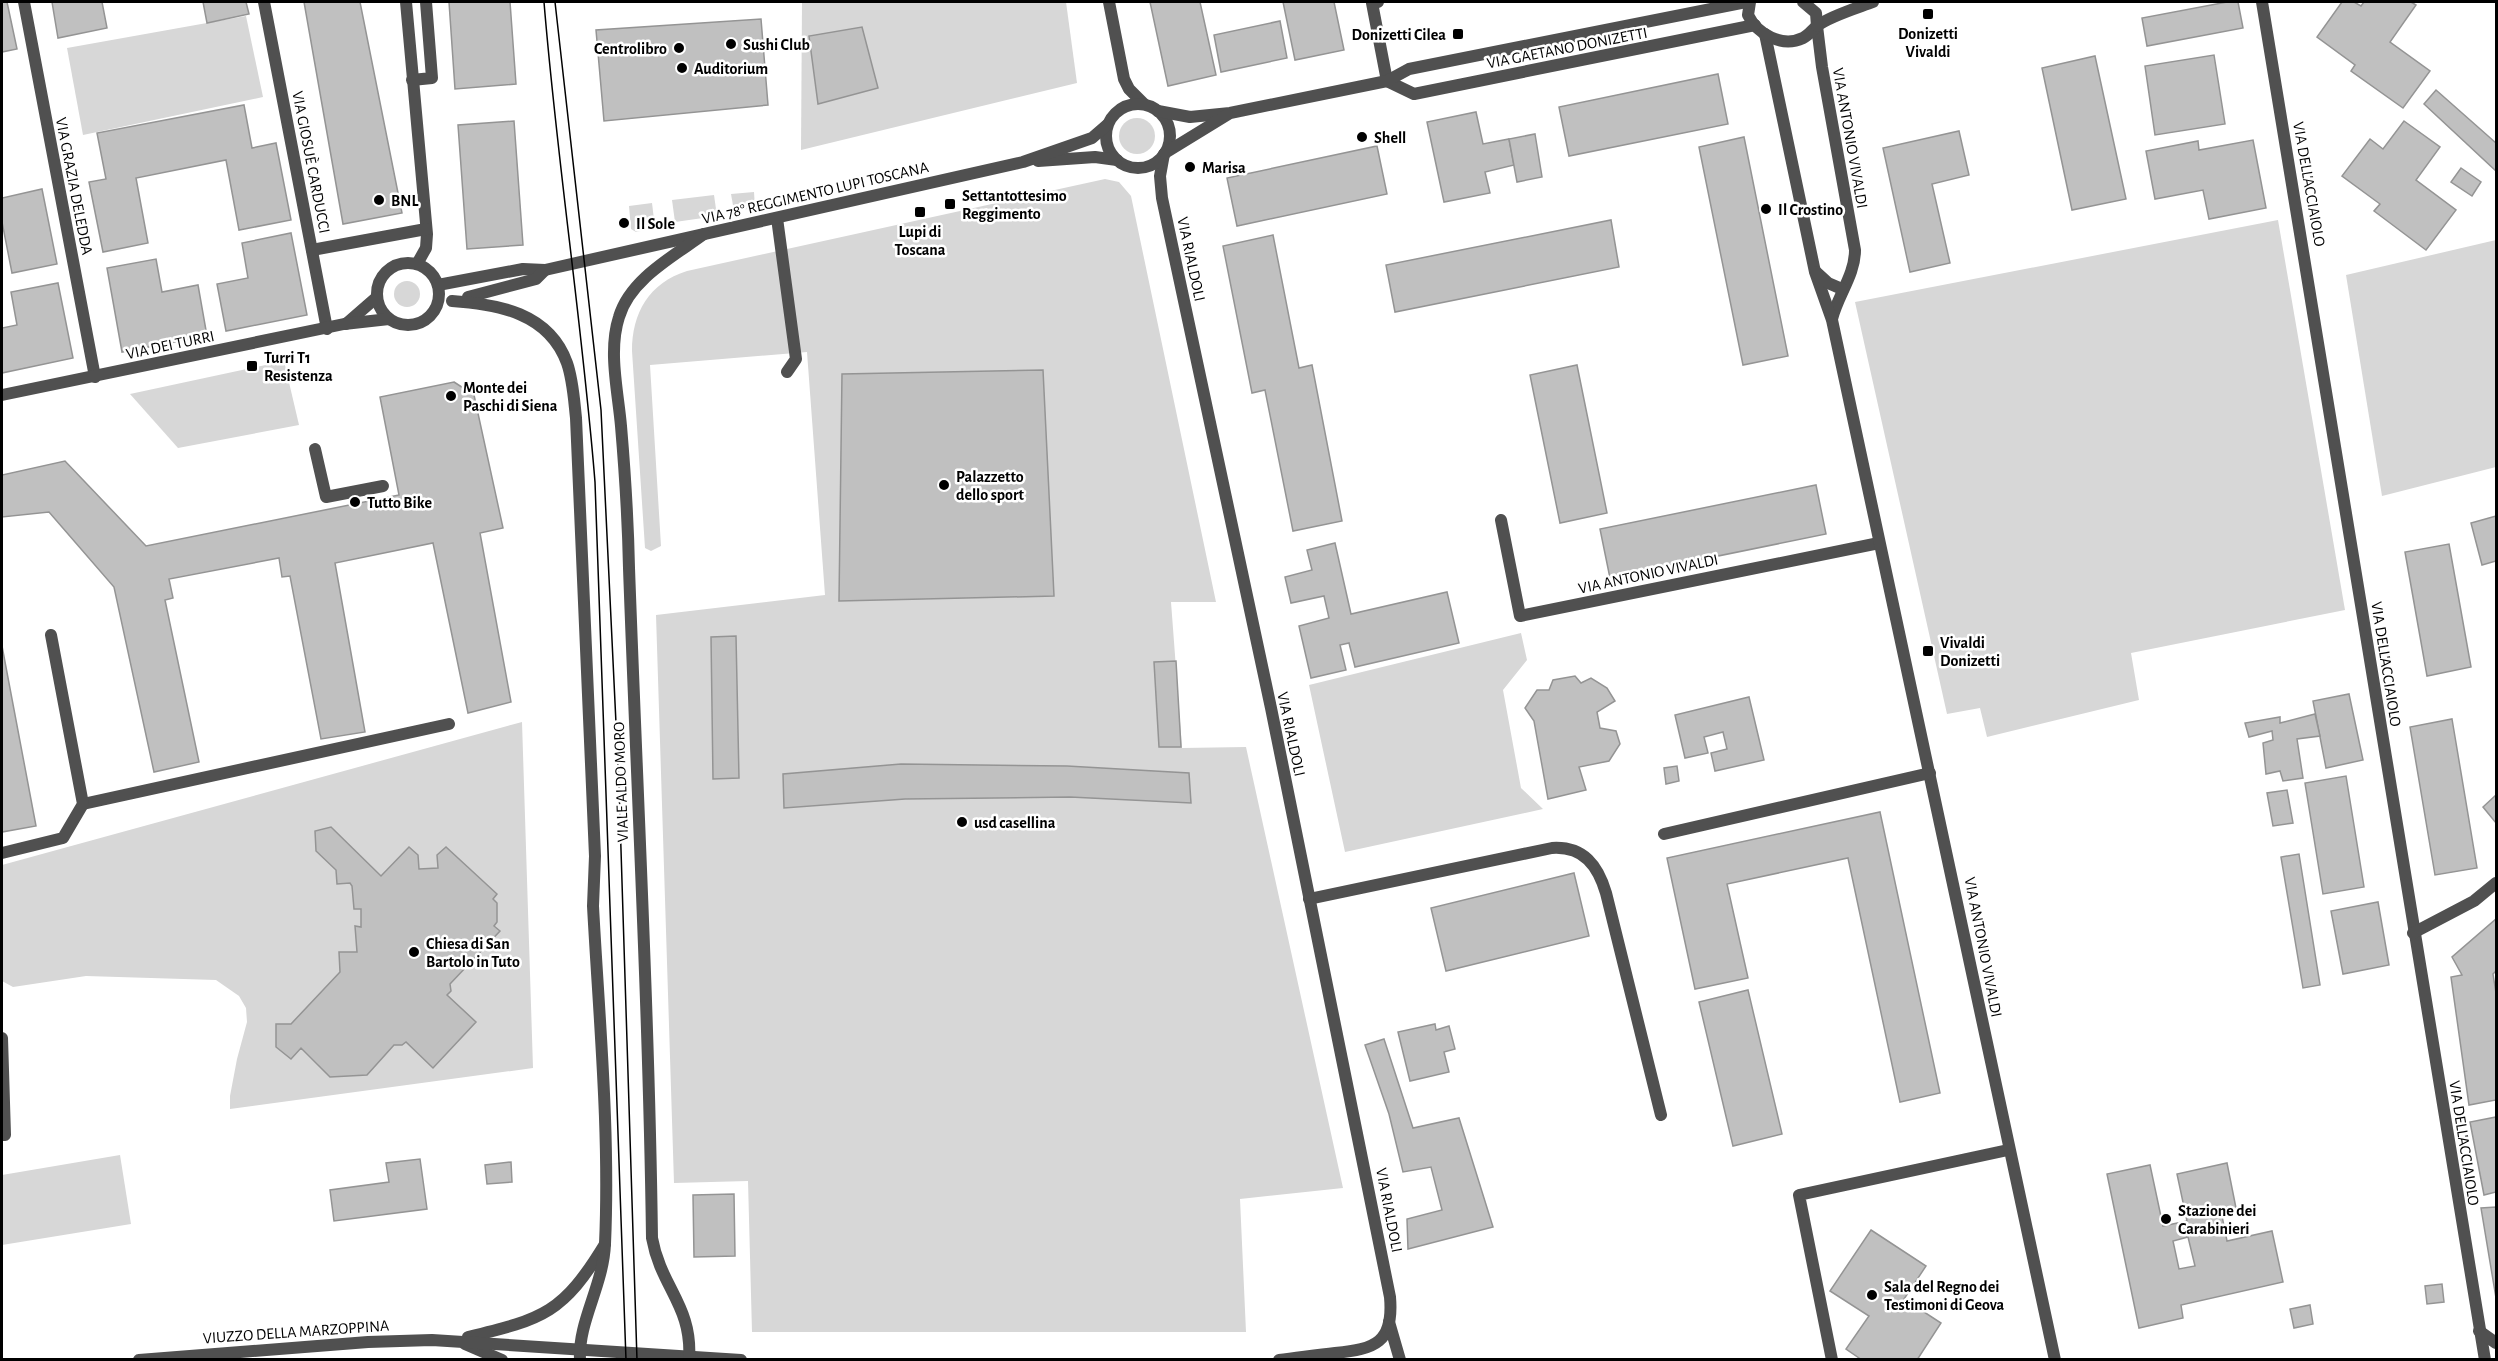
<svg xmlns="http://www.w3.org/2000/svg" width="2498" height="1361" font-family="'Alegreya Sans',sans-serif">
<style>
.green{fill:#d7d7d7}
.building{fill:#c0c0c0;stroke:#949494;stroke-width:1.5;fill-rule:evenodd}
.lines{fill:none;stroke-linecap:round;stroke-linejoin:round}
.service{stroke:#505050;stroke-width:12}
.minor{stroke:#505050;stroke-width:12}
.tertiary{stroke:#505050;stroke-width:12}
.tram{stroke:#000;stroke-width:1.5}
.poi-dot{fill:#000;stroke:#fff;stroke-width:2}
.labels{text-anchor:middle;stroke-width:5;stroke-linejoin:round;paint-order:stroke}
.poi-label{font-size:16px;font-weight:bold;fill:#000;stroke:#fff;text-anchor:start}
.street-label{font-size:16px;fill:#000;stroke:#fff}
</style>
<rect width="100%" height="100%" fill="#fff"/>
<g class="green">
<polygon points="802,2 1066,2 1077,83 801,150"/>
<polygon points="246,16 263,97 83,135 67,48"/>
<circle cx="1137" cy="136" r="18"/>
<path d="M1105 179 1119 182 1131 196 1216 602H1171L1182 748 1246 747 1343 1188 1240 1199 1246 1332H752L748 1181 674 1183 656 615 825 595 807 352 650 365 661 546 651 551 645 548 632 351C632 313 649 283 687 271Z"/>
<polygon points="754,192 755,208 734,211 731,194"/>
<polygon points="714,195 717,216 675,222 672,200"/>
<polygon points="652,203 655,228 636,232 631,229 629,206"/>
<polygon points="2278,220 2345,610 2131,653 2139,700 1987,737 1980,708 1947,714 1855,302"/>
<polygon points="2496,240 2496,467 2382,496 2346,275"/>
<circle cx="407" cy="294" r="13"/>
<polygon points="284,361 299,425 178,448 130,394"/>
<polygon points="1521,633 1527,660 1503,690 1521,788 1543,809 1345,852 1309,685"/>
<polygon points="522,722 533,1068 230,1109 230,1096 237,1059 247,1022 246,1008 239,996 216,980 86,976 13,987 2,981 2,865"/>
<polygon points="120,1155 131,1224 2,1245 2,1175"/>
</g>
<g class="building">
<polygon points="2,2 7,2 17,49 2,52"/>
<polygon points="52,2 102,2 107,28 58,38"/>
<polygon points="203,2 246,2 249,14 207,23"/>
<polygon points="304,2 360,2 402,213 343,224"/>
<polygon points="449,2 510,2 516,84 455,89"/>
<polygon points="1150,2 1200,2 1216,75 1168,86"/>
<polygon points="1283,2 1334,2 1344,50 1295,60"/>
<polygon points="2227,2 2238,2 2243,28 2147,46 2142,18"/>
<polygon points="2342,2 2354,2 2361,6 2364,2 2411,2 2416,5 2390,42 2430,71 2403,108 2351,71 2355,65 2317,37"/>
<polygon points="761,19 768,105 604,121 596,30"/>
<polygon points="1280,21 1287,58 1221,72 1214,35"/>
<polygon points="862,27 878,88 818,104 809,36"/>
<polygon points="2214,55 2225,124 2155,135 2145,66"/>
<polygon points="2095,56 2126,199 2072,210 2042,68"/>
<polygon points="1718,74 1728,124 1569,156 1559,107"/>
<polygon points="2436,90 2496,143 2496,171 2424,104"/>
<polygon points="244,105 252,148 276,143 291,220 239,230 226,160 136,178 148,243 103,252 89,182 106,179 97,133"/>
<polygon points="1476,112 1483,144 1509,139 1514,165 1485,172 1490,193 1444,202 1427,122"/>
<polygon points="514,121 523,245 467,249 458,125"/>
<polygon points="2404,121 2440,147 2416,180 2456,210 2426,250 2374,211 2380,204 2342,176 2370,139 2383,149"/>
<polygon points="1959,131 1969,175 1932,184 1950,263 1910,272 1883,148"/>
<polygon points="1535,134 1542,177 1517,182 1509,139"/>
<polygon points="1744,137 1788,356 1743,365 1699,147"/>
<polygon points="2253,140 2266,208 2209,219 2203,190 2155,199 2146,151 2198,141 2199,150"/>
<polygon points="1377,146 1387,194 1237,226 1227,178"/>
<polygon points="2461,168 2481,182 2472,196 2451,182"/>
<polygon points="42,189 57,264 12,273 2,222 2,198"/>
<polygon points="1611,220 1619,267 1395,312 1386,265"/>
<polygon points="291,233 307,315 226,331 217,284 248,278 242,243"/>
<polygon points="1273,235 1299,368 1312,365 1342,521 1293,531 1265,390 1252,393 1223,246"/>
<polygon points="156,259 162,292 198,285 207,336 122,352 107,268"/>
<polygon points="58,283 73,358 2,373 2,328 17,325 11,292"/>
<polygon points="1577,365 1607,513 1560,523 1530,375"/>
<polygon points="1043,370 1054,596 839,601 842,374"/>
<polygon points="454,382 474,395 503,528 480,533 511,702 468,713 433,543 335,563 365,732 321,739 290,576 282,577 279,558 169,579 173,598 165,600 199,762 154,772 114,587 49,512 2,517 2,475 65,461 146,546 399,495 380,397"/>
<polygon points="1816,485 1826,534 1610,578 1600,529"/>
<polygon points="2496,516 2496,561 2482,565 2471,523"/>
<polygon points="1335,543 1351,614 1447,592 1459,643 1355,667 1349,643 1340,645 1346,670 1311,678 1299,626 1329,618 1324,596 1291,603 1285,577 1312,570 1307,550"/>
<polygon points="2449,544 2471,667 2427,676 2405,552"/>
<polygon points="736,636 739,778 713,779 711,637"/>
<polygon points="2,646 36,826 2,832"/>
<polygon points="1176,661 1181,747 1159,747 1154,662"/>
<polygon points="1575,676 1581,683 1591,678 1607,688 1615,701 1597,712 1600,728 1616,731 1620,744 1609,761 1579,767 1586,790 1548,799 1534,721 1525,708 1537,690 1549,690 1553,680"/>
<polygon points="2349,694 2363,760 2326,768 2313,701"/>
<polygon points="1749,697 1764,760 1715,771 1711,753 1727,749 1723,732 1704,737 1708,753 1685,758 1675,715"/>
<polygon points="2315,714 2320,736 2297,739 2303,778 2283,781 2280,771 2266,774 2263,743 2273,740 2272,731 2249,737 2245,723 2280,717 2280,723"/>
<polygon points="2452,719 2477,868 2435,875 2410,727"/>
<polygon points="901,764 1067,766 1189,773 1191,803 1070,797 905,799 784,808 783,774"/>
<polygon points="1677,766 1679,781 1666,784 1664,768"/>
<polygon points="2346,776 2364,887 2323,894 2305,783"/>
<polygon points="2287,790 2293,823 2273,826 2267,793"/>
<polygon points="2496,795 2496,823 2483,807"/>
<polygon points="1880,812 1940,1093 1900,1102 1848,858 1727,884 1748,978 1695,989 1667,858"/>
<polygon points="331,827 381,876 409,847 418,855 419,869 438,868 437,855 446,847 497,894 493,899 497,903 497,922 494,926 500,931 450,984 451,991 447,995 476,1022 433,1068 406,1042 402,1045 394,1045 367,1075 330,1077 301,1048 291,1059 276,1047 276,1024 291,1024 340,972 339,952 357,952 355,926 361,927 361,909 354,909 352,886 350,883 337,884 336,870 316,851 315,831"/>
<polygon points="2299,854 2320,985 2303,988 2281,857"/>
<polygon points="1574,873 1589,936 1446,971 1431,908"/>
<polygon points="2378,902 2389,965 2343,974 2331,911"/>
<polygon points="2496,919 2496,971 2493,974 2496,993 2496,1100 2469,1105 2451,977 2462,975 2452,957"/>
<polygon points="1748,990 1782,1134 1733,1146 1699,1002"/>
<polygon points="1435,1024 1436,1030 1449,1026 1455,1049 1444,1052 1449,1072 1410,1081 1398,1032"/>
<polygon points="1384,1039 1413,1128 1459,1118 1493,1227 1408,1249 1407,1219 1442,1210 1431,1167 1403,1172 1389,1114 1365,1045"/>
<polygon points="2496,1117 2496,1192 2484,1195 2470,1122"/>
<polygon points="420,1159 427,1209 334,1221 330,1190 389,1182 386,1163"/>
<polygon points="511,1162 512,1182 487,1184 485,1165"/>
<path d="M2227 1163 2237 1213 2222 1216 2227 1241 2272 1231 2283 1282 2181 1305 2183 1318 2139 1328 2107 1174 2150 1165 2163 1226 2187 1221 2177 1174ZM2188 1237 2195 1266 2179 1269 2173 1241Z"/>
<polygon points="734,1194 735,1256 694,1257 693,1195"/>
<polygon points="2496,1207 2496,1298 2481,1208"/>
<polygon points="1871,1230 1926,1266 1904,1299 1941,1323 1917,1360 1862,1360 1846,1349 1869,1316 1830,1291"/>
<polygon points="2442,1284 2444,1302 2427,1304 2425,1286"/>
<polygon points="2310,1305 2313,1324 2294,1328 2290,1309"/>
</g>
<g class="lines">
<g class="service">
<polyline points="412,80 432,78 426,2"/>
<polyline points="777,218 796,359 787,372"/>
<polyline points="1501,520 1520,616 1879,543"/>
<polyline points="83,804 449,724"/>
<polyline points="2,853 63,838 83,804 51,635"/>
<path d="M1309 899 1552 848C1584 846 1598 866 1606 893L1661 1115"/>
<polyline points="2,1038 5,1135 2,1135"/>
<polyline points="1832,1360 1799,1195 2008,1150"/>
</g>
<g class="minor">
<polyline points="24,2 95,377"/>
<polyline points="264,2 327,329"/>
<polyline points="406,2 427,234 426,248 417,264"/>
<polyline points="1109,2 1124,79 1129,89 1144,104"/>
<polyline points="1378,2 1372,3 1387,81"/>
<polyline points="2262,2 2485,1360"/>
<path d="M1817 26 1822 67 1855 250C1855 275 1838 295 1832 319"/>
<polyline points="1765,34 1815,272 1832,320 2055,1360"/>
<path d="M1164 154 1160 176 1162 198 1271 708 1390 1297C1394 1343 1375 1349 1335 1353 1316 1355 1297 1358 1279 1360"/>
<polyline points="312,250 426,229"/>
<polyline points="1816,272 1828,283 1842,289"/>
<polyline points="315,449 326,497 383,486"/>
<polyline points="1664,834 1930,773"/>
<polyline points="2413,933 2474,901 2496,883"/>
<polyline points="1389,1322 1400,1360"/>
<polyline points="2479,1331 2496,1343"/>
<path d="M468 1337C544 1319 563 1313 605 1244"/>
<polyline points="465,1344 502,1360"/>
<polyline points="139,1360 368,1342 432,1340 741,1360"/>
</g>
<g class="tertiary">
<path d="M1750 2 1748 15C1757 34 1782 48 1803 38 1809 35 1812 30 1817 26 1830 16 1857 8 1873 2"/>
<polyline points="1803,2 1816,13 1817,26"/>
<polyline points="1387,81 1414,94 1755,25"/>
<circle cx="1138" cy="136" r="32"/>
<polyline points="1158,111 1190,117 1230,113 1387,81 1409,69 1746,2"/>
<polyline points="1165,153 1227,115"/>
<polyline points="1038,161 1095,157 1117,160"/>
<circle cx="408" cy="294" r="31"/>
<polyline points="438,285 523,269 545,270 1023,162 1092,138 1107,125"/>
<polyline points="468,297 536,279 545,270"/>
<path d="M452 301C498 304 549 313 567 363 573 380 574 400 576 418L595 856 593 906C599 1018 610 1132 605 1244 603 1287 578 1321 580 1360"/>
<polyline points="346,324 377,297"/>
<polyline points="2,395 344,324 389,319"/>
<path d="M689 1360C693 1306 661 1288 652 1238 649 1015 637 791 629 568 628 520 625 473 621 426 618 391 608 351 619 317 630 279 674 256 704 234"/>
</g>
<g class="tram">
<path d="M544 2C557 162 582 321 595 482L626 1360"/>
<polyline points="555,2 601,410 619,786 637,1360"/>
</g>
</g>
<g class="poi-dot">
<rect x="1922" y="8" width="12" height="12" rx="3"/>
<rect x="1452" y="28" width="12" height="12" rx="3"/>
<circle cx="731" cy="44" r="6"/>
<circle cx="679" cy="48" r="6"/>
<circle cx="682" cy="68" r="6"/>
<circle cx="1362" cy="137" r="6"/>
<circle cx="1190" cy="167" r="6"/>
<circle cx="379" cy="200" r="6"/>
<rect x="944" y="198" width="12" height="12" rx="3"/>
<circle cx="1766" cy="209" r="6"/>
<rect x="914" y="206" width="12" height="12" rx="3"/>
<circle cx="624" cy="223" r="6"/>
<rect x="246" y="360" width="12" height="12" rx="3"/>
<circle cx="451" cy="396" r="6"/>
<circle cx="944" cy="485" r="6"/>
<circle cx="355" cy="502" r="6"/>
<rect x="1922" y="645" width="12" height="12" rx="3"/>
<circle cx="962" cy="822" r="6"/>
<circle cx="414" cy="952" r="6"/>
<circle cx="2166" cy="1219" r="6"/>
<circle cx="1872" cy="1295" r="6"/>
</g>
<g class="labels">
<g class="poi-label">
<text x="1928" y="39" text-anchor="middle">Donizetti<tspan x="1928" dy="18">Vivaldi</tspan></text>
<text x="1446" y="40" text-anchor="end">Donizetti Cilea</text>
<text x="743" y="50">Sushi Club</text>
<text x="667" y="54" text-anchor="end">Centrolibro</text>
<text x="694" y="74">Auditorium</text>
<text x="1374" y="143">Shell</text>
<text x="1202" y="173">Marisa</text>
<text x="962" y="201">Settantottesimo<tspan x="962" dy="18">Reggimento</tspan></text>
<text x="391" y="206">BNL</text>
<text x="1778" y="215">Il Crostino</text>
<text x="636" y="229">Il Sole</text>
<text x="920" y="237" text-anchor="middle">Lupi di<tspan x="920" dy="18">Toscana</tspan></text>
<text x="264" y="363">Turri T1<tspan x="264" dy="18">Resistenza</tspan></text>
<text x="463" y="393">Monte dei<tspan x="463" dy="18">Paschi di Siena</tspan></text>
<text x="956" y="482">Palazzetto<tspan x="956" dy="18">dello sport</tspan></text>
<text x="367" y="508">Tutto Bike</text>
<text x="1940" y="648">Vivaldi<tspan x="1940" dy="18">Donizetti</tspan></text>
<text x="974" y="828">usd casellina</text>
<text x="426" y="949">Chiesa di San<tspan x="426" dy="18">Bartolo in Tuto</tspan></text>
<text x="2178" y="1216">Stazione dei<tspan x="2178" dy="18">Carabinieri</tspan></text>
<text x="1884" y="1292">Sala del Regno dei<tspan x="1884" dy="18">Testimoni di Geova</tspan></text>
</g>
<g class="street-label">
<text transform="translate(1567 47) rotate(-11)" y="6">VIA GAETANO DONIZETTI</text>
<text transform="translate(1851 138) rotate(80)" y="6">VIA ANTONIO VIVALDI</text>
<text transform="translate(312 162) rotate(79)" y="6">VIA GIOSUÈ CARDUCCI</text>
<text transform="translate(2310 184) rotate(80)" y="6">VIA DELL'ACCIAIOLO</text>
<text transform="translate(75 186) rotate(79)" y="6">VIA GRAZIA DELEDDA</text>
<text transform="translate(815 192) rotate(-13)" y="6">VIA 78° REGGIMENTO LUPI TOSCANA</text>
<text transform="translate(1192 259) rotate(78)" y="6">VIA RIALDOLI</text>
<text transform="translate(170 344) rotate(-12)" y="6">VIA DEI TURRI</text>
<text transform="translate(1648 573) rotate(-12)" y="6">VIA ANTONIO VIVALDI</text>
<text transform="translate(2387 664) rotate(81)" y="6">VIA DELL'ACCIAIOLO</text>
<text transform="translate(1292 734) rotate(78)" y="6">VIA RIALDOLI</text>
<text transform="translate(620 782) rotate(-92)" y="6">VIALE ALDO MORO</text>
<text transform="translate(1984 947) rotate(79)" y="6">VIA ANTONIO VIVALDI</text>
<text transform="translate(2465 1143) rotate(81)" y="6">VIA DELL'ACCIAIOLO</text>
<text transform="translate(1390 1210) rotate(79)" y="6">VIA RIALDOLI</text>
<text transform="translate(296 1331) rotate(-4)" y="6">VIUZZO DELLA MARZOPPINA</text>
</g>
</g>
<rect width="2498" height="1361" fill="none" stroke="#000000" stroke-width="6"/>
</svg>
